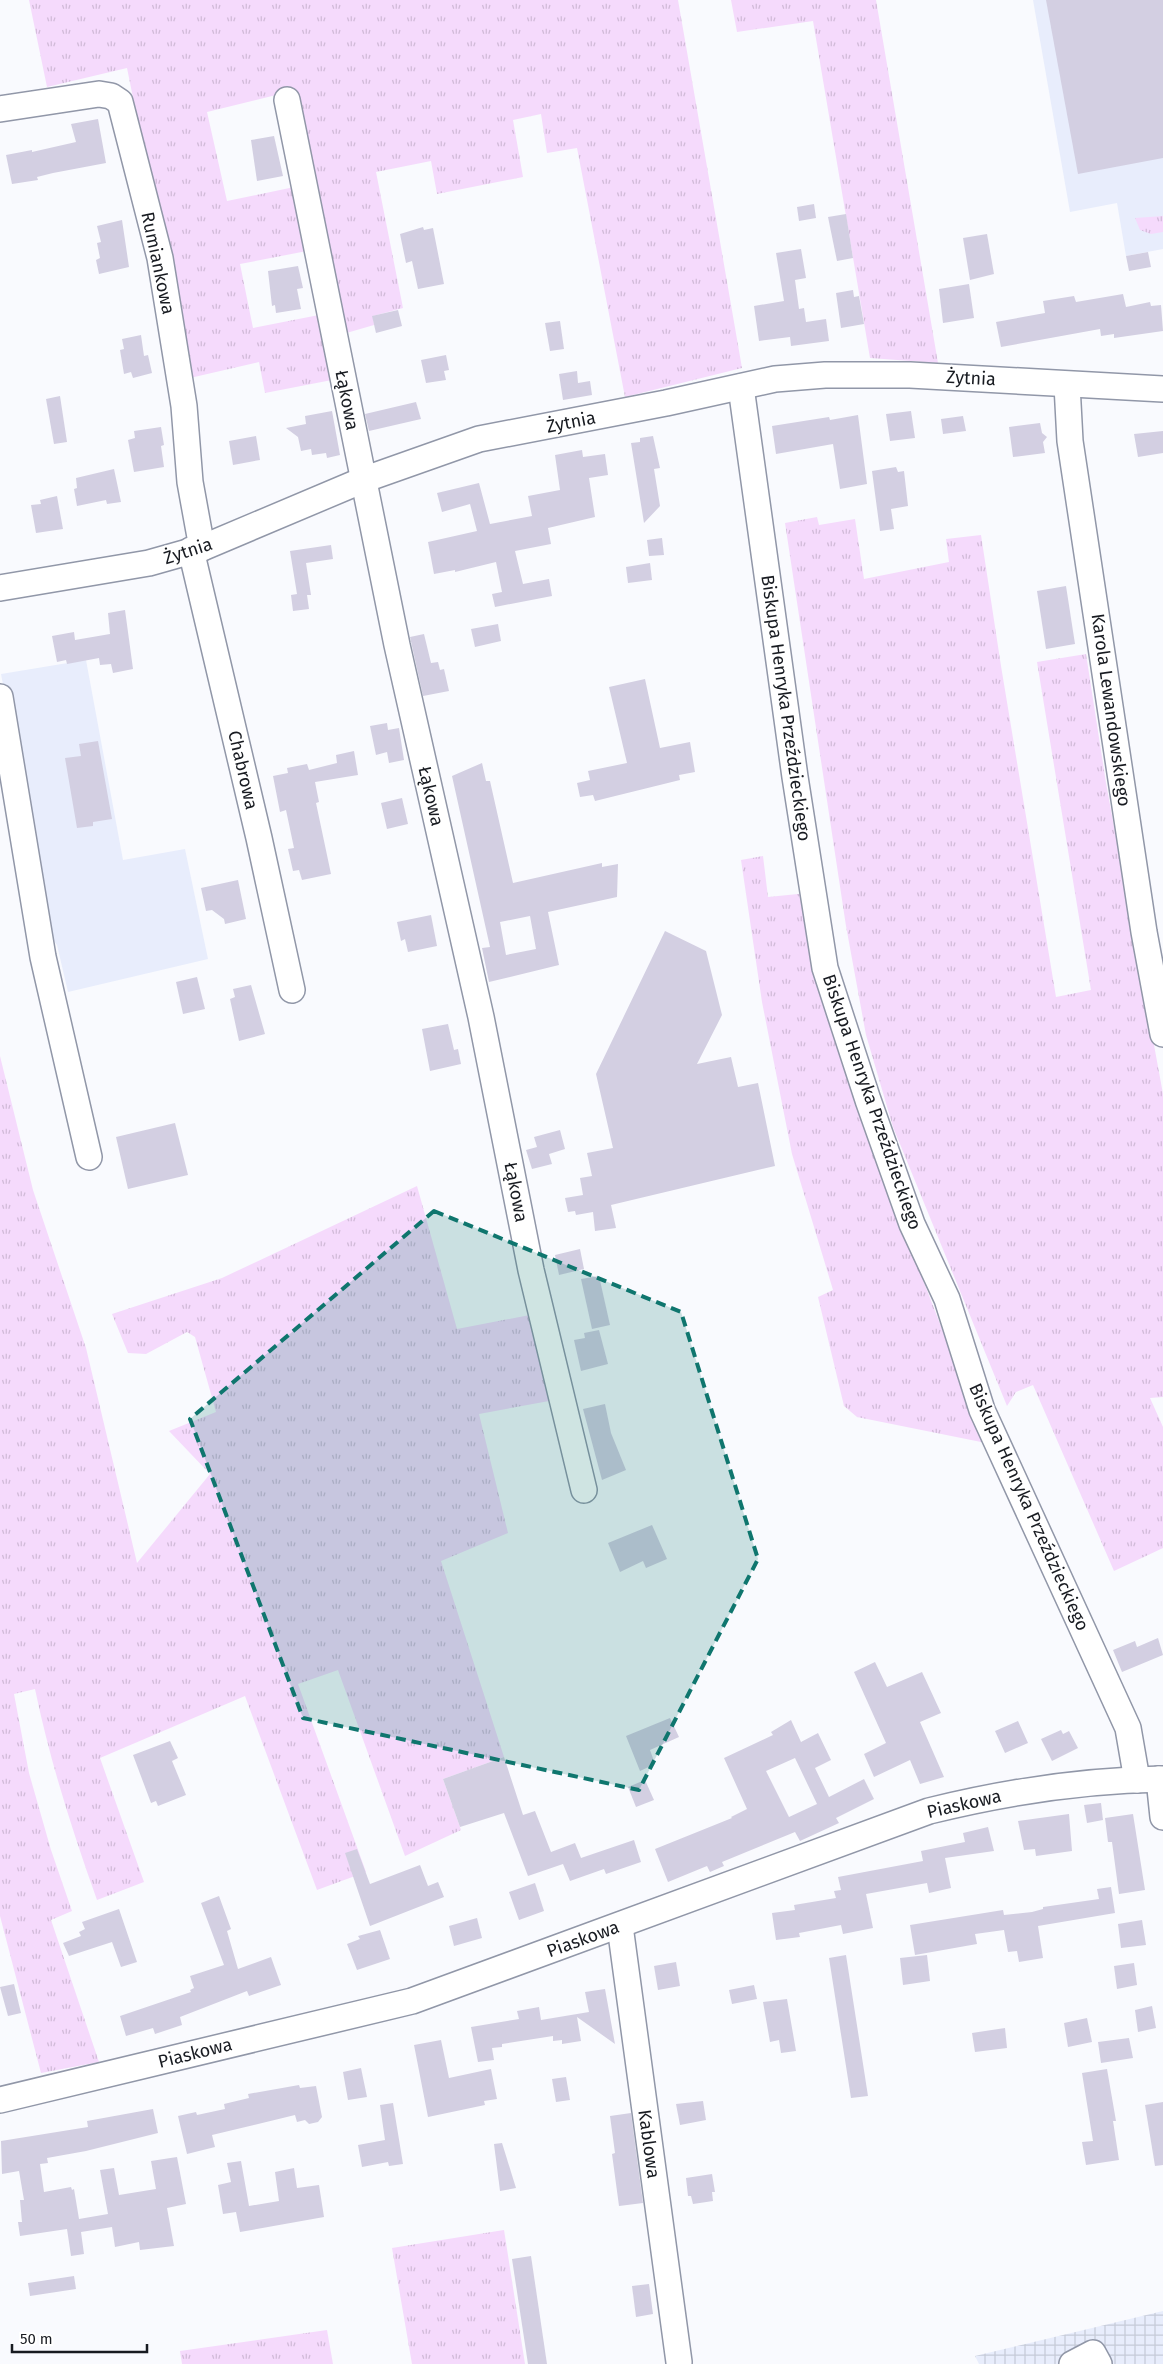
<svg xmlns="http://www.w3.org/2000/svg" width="1163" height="2364" font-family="'Fira Sans',sans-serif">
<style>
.built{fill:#e8edfc}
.industrial{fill:url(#industrial-grid)}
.grass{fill:url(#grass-tufts)}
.building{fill:#d3cfe2;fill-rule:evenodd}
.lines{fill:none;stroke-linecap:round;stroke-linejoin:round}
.minor-casing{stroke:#9197a8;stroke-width:28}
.minor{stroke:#fff;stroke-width:25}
.marked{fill:#0f766e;fill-opacity:0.2;stroke:#0f766e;stroke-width:4;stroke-dasharray:10 6;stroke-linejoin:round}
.labels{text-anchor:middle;stroke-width:4;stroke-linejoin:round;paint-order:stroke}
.street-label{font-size:18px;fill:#181b21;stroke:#fff}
</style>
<defs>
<pattern id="industrial-grid" width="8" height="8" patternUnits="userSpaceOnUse" patternTransform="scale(1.25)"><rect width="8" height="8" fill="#e8edfc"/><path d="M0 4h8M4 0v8" fill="none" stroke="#c6cbd8"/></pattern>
<pattern id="grass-tufts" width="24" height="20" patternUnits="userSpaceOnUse" patternTransform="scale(1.25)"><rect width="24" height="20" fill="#f5dafc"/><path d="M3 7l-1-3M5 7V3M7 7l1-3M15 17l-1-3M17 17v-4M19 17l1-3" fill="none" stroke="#d1bad8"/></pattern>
</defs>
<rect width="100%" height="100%" fill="#f9fafe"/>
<g class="built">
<polygon points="1033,0 1163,0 1163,249 1126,256 1117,203 1070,212"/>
<polygon points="86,660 123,860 185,849 208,959 68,992 57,945 51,937 1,674"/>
</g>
<polygon class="industrial" points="1163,2311 1163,2364 979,2364 975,2356"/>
<g class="grass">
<polygon points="29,0 678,0 742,368 625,397 577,148 547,153 541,114 513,120 523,177 437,194 431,161 376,172 403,308 373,316 374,325 343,334 292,91 207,112 227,201 299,186 312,250 240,264 253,328 324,314 337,379 265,393 259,362 190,378 127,68 47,87"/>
<polygon points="731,0 876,0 938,363 870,358 813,21 737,32"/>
<polygon points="1163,216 1163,232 1151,234 1140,230 1135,218"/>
<polygon points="817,517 819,525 855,519 864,579 949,562 946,539 981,535 1001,666 1056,997 1091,990 1037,662 1086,654 1106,783 1163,1094 1163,1397 1150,1398 1163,1427 1163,1548 1114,1571 1033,1385 1016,1392 1007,1406 893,1127 866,1035 846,926 785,523"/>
<polygon points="763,856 768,897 808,893 886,1184 986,1443 857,1417 844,1406 818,1297 833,1290 792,1154 762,1002 741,860"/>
<path d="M0 1056 33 1190 86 1348 137 1563 210 1474 169 1431 216 1412 195 1337 187 1332 146 1354 128 1353 112 1314 222 1278 417 1186 457 1329 530 1315 549 1401 479 1414 508 1533 441 1561 504 1757 443 1779 461 1830 405 1856 338 1670 298 1684 366 1872 317 1890 245 1696 100 1758 144 1882 97 1900C72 1830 50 1761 35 1689L14 1694 29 1773 51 1850 72 1911 51 1920 99 2062 41 2073 0 1916Z"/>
<polygon points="504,2230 525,2364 412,2364 392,2248"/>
<polygon points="327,2330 333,2364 182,2364 180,2351"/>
</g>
<g class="building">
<polygon points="1046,0 1163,0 1163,158 1078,174"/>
<polygon points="98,119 106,163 53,173 37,177 38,180 12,184 6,155 32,150 32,152 76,142 71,124"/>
<polygon points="274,136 283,176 257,181 251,140"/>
<polygon points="814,204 816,218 799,221 797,207"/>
<polygon points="846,214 853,258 837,261 828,217"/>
<polygon points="122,220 129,267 99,274 96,260 100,258 97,243 101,242 97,226"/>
<polygon points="423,227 424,230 433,228 444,284 418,289 412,261 406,263 400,234"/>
<polygon points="987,234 994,274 970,280 963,238"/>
<polygon points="801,249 806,278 795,280 799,309 804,308 806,322 826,319 829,341 791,346 790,337 759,341 754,306 784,301 776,253"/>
<polygon points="1148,252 1151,267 1129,271 1126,256"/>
<polygon points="298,266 303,288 297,289 301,309 276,313 275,305 272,306 268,271"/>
<polygon points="969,284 974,318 943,323 939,289"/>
<polygon points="853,290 854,297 859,296 864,324 841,328 836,293"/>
<polygon points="1123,294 1126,307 1150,302 1151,306 1161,305 1163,331 1114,338 1114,334 1101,336 1100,329 1001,347 996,322 1045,313 1043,301 1074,296 1076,302"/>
<polygon points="398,310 402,326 376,333 372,316"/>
<polygon points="560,321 564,349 550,351 545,323"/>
<polygon points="141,335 144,356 148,355 152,373 133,378 131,372 124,374 120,350 124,349 122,339"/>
<polygon points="446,355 449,370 444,371 446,380 426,383 421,360"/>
<polygon points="577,371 578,383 590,381 592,395 563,400 559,374"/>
<polygon points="60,396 67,442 54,444 46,399"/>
<polygon points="416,402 421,419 369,431 365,414"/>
<polygon points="332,411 340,455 327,458 326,453 312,455 311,449 301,451 298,437 286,428 306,424 305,416"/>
<polygon points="911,411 915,438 890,441 886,414"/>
<polygon points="858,415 867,484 840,489 833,444 776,454 772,426 829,417 830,420"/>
<polygon points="963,416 966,431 943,434 941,419"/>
<polygon points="1040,423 1042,433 1047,437 1043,442 1045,453 1013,457 1009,427"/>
<polygon points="161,427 164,445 161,446 164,467 134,472 128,440 135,438 134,431"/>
<polygon points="1163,431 1163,453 1138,457 1134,434"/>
<polygon points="256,436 260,460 233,465 229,441"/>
<polygon points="653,436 660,468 654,469 660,506 644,523 631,443 640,442 640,438"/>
<polygon points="582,450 583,457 605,454 608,475 589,478 595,517 548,528 551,544 515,551 523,584 549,579 552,596 495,607 492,594 502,592 496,562 455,572 455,570 434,574 428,542 477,531 470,504 442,512 437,493 479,483 490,524 532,516 528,496 560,490 555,455"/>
<polygon points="896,467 898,472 904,471 908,506 891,509 894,529 880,531 872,471"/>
<polygon points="114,469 121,502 107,504 106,500 77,506 74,489 77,488 76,478"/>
<polygon points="57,496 63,529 36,533 31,505 41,504 40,500"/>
<polygon points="662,538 664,555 649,556 647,540"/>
<polygon points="331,545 333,559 306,563 311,595 307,595 309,609 293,611 291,595 297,594 290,551"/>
<polygon points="650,563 652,580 628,583 626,567"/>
<polygon points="1066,586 1075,644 1046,649 1037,591"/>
<polygon points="125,610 133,669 113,673 111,664 100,665 99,658 67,664 66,660 57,662 52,636 74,632 75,640 110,634 108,613"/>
<polygon points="498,624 501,641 475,647 471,629"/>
<polygon points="424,634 431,663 438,662 440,670 444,669 449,691 423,696 410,637"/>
<polygon points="645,679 660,748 690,742 695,772 679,775 680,780 595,801 593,795 580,797 577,783 590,780 588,771 627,763 609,687"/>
<polygon points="387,723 388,730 399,728 404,760 389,763 387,752 376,755 370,726"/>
<polygon points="98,741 112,819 93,822 93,826 77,828 65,758 81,756 79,744"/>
<polygon points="354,751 358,775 315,782 319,802 316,803 331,874 302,880 299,870 293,871 288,849 294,848 286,810 280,812 273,776 288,773 287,768 307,764 309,770 337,763 336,755"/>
<path d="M482 763 486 781H490L513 883 602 863V867L618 864 617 897 548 912 559 965 489 982 482 948 490 947 452 776ZM530 916 536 949 506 955 500 922Z"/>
<polygon points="402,798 408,824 387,829 381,803"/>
<polygon points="238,880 246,919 225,924 224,919 212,910 206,911 201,888"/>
<polygon points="431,915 437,946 408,952 405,939 401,941 397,922"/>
<polygon points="665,931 706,951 722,1015 697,1064 731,1057 738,1087 758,1083 775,1166 611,1205 616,1228 595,1231 593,1212 576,1215 575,1211 568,1212 565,1198 583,1195 580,1178 592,1176 587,1153 613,1148 596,1074"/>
<polygon points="197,977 205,1009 183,1014 176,982"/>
<polygon points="251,985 265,1034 239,1041 230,999 235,997 233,989"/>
<polygon points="448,1024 454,1050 458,1049 461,1064 430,1071 422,1029"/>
<polygon points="175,1123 188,1175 128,1189 116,1137"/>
<polygon points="560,1130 565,1149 549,1154 552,1164 532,1169 526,1150 537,1147 534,1137"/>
<polygon points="580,1249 584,1269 559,1275 555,1255"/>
<polygon points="599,1276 610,1325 592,1329 581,1279"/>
<polygon points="599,1330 608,1364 581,1371 574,1340 585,1338 584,1333"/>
<polygon points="605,1404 611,1433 626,1470 602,1480 583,1409"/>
<polygon points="652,1525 667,1559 646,1568 643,1561 620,1572 608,1543"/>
<polygon points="1158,1638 1163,1655 1122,1672 1113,1650 1135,1641 1137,1647"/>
<polygon points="875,1662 887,1687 922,1672 941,1713 920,1722 944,1777 920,1784 910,1760 874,1777 864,1754 886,1743 854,1672"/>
<polygon points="670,1718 679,1737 650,1750 655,1764 640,1771 626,1736"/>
<path d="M791 1720 801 1742 818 1733 831 1760 815 1768 829 1797 864 1779 874 1799 836 1818 839 1823 800 1841 795 1832 722 1862 724 1866 710 1872 707 1866 668 1882 655 1849 732 1818 731 1817 747 1809 724 1758 773 1735 771 1732ZM795 1758 817 1804 789 1817 766 1771Z"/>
<polygon points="1018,1721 1028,1743 1005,1753 995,1731"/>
<polygon points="1061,1730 1063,1734 1069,1731 1078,1748 1052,1761 1041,1739"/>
<polygon points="170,1741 178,1758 172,1761 186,1795 158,1806 156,1801 151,1803 133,1755"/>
<polygon points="504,1757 523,1815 535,1811 551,1852 575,1843 581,1858 634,1840 641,1862 606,1874 604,1869 570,1881 563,1864 528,1876 504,1813 460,1827 443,1779"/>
<polygon points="645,1780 654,1800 636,1807 628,1787"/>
<polygon points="1101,1803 1103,1820 1087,1823 1084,1805"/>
<polygon points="1069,1814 1072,1851 1036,1856 1035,1849 1024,1850 1018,1821"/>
<polygon points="1133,1814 1145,1890 1119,1894 1112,1842 1108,1842 1105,1818"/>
<polygon points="988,1827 994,1851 945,1858 951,1888 929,1893 927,1883 866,1894 873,1928 843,1934 841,1925 799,1933 800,1937 776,1940 772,1913 795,1910 794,1905 836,1898 834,1891 841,1890 838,1877 923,1861 921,1851 965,1842 963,1833"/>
<polygon points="357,1849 370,1884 420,1865 428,1886 438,1882 444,1897 370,1926 345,1853"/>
<polygon points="535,1883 544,1911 519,1920 509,1892"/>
<polygon points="1111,1887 1115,1913 1038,1926 1043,1958 1019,1962 1017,1951 1008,1952 1004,1930 975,1934 977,1944 915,1955 910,1925 1003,1910 1004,1915 1032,1912 1043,1909 1043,1907 1099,1899 1097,1889"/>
<polygon points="219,1896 231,1929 227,1931 238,1969 271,1957 281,1985 249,1996 247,1991 180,2017 182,2025 155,2034 153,2028 126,2036 120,2016 191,1992 190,1990 194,1988 190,1976 224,1965 201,1903"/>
<polygon points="119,1909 137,1962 121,1967 112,1942 69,1956 63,1943 81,1936 79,1932 85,1929 82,1922"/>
<polygon points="477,1918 482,1938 454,1946 449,1926"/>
<polygon points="1142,1920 1146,1945 1121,1948 1118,1924"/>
<polygon points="380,1930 390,1959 357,1970 347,1944 360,1939 358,1936"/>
<polygon points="846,1955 868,2096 851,2098 829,1958"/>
<polygon points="927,1955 930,1981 903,1985 900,1958"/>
<polygon points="676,1962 680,1986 658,1990 654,1966"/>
<polygon points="1134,1963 1137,1985 1117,1989 1114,1966"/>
<polygon points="14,1984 21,2013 8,2016 0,1987"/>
<polygon points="754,1985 757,1999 732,2004 729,1990"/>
<polygon points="605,1989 615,2044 577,2017 581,2041 562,2044 562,2040 553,2041 553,2036 502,2044 502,2047 492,2048 494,2060 478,2062 471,2027 519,2019 517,2011 539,2007 541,2020 589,2012 585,1992"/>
<polygon points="787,1999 796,2051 781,2053 779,2040 770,2042 763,2002"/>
<polygon points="1152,2006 1156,2028 1138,2032 1135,2010"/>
<polygon points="1087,2018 1092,2042 1068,2047 1064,2023"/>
<polygon points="1005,2028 1007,2048 975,2052 972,2033"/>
<polygon points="1129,2038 1133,2058 1101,2063 1098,2042"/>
<polygon points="441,2040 449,2078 491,2069 497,2099 484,2101 485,2105 428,2117 414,2045"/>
<polygon points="361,2068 367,2097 348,2100 343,2072"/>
<polygon points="1107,2069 1116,2121 1113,2121 1119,2160 1086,2165 1082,2142 1093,2141 1082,2073"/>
<polygon points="566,2077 570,2100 556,2102 552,2079"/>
<polygon points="299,2085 300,2088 316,2086 322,2117 318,2122 309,2124 305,2120 297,2122 295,2115 212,2135 215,2147 187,2154 178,2116 196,2112 197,2115 225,2109 224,2104 249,2098 248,2094"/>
<polygon points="703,2101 706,2120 680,2125 676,2104"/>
<polygon points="1163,2102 1163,2165 1155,2166 1145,2105"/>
<polygon points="393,2103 403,2164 389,2166 388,2162 362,2167 358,2145 385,2140 380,2105"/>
<polygon points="153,2109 158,2133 86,2151 47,2158 48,2163 40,2164 44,2192 71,2187 72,2190 74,2189 79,2219 108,2214 100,2170 114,2168 119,2195 156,2189 151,2161 177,2157 186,2204 167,2208 174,2246 140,2250 139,2242 115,2247 112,2227 81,2232 84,2254 71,2256 67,2229 20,2236 18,2222 22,2222 20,2200 24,2200 19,2171 2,2174 1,2141 88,2127 87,2121"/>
<polygon points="631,2113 643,2203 619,2206 612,2154 615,2153 610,2116"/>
<polygon points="502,2143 516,2188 500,2191 494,2144"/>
<polygon points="241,2161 249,2206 279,2201 275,2172 294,2168 297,2188 319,2185 324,2217 240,2232 236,2212 223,2214 218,2185 231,2182 227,2163"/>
<polygon points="712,2174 715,2192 712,2192 713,2201 693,2204 691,2196 688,2196 686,2178"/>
<polygon points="531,2256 547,2364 528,2364 512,2259"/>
<polygon points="74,2276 76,2289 30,2296 28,2283"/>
<polygon points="649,2284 653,2314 636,2317 632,2286"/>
</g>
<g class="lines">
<defs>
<g id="minor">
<polyline points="287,100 397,645 481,1017 531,1270 584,1490"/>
<polyline points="0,109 99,94 111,96 120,102 160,258 184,406 190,482 202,548"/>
<polyline points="1067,385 1070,441 1144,932 1163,1034"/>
<polyline points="741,387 795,777 825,968 868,1100 912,1224 947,1299 982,1410 1128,1728 1137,1780"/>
<polyline points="191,550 259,838 292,990"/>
<polyline points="0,588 149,563 202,548 363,480 479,439 666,403 775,379 825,375 910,375 1163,389"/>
<polyline points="0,697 43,957 89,1157"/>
<polyline points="1159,1779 1163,1817"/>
<polyline points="620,1926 679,2362"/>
<path d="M0 2100 412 2001 929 1811C1006 1792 1083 1780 1163 1779"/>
<polyline points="1072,2364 1093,2353 1099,2364"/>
</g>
</defs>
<use href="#minor" class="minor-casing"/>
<use href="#minor" class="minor"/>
</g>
<path class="marked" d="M434 1211 681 1312 758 1559 639 1790 303 1718 190 1419Z"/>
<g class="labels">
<g class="street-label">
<text transform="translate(158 263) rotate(78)" y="6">Rumiankowa</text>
<text transform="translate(971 378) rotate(3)" y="6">Żytnia</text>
<text transform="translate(347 400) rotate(79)" y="6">Łąkowa</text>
<text transform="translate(571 422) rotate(-11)" y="6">Żytnia</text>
<text transform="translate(188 551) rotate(-18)" y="6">Żytnia</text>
<text transform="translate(786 708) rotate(82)" y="6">Biskupa Henryka Przeździeckiego</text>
<text transform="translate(1111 710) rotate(82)" y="6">Karola Lewandowskiego</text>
<text transform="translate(243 770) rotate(77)" y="6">Chabrowa</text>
<text transform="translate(431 796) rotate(77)" y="6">Łąkowa</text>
<text transform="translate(872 1102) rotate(71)" y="6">Biskupa Henryka Przeździeckiego</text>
<text transform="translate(516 1192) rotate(79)" y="6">Łąkowa</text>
<text transform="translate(1029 1507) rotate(66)" y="6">Biskupa Henryka Przeździeckiego</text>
<text transform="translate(964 1804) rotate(-13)" y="6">Piaskowa</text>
<text transform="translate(583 1939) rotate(-20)" y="6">Piaskowa</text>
<text transform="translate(195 2053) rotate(-14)" y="6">Piaskowa</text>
<text transform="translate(649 2144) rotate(82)" y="6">Kablowa</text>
</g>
</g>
<path d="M12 2344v8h135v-8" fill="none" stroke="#181b21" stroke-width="2.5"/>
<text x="20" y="2344" font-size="15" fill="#181b21" stroke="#ffffff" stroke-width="4" paint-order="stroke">50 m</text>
</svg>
